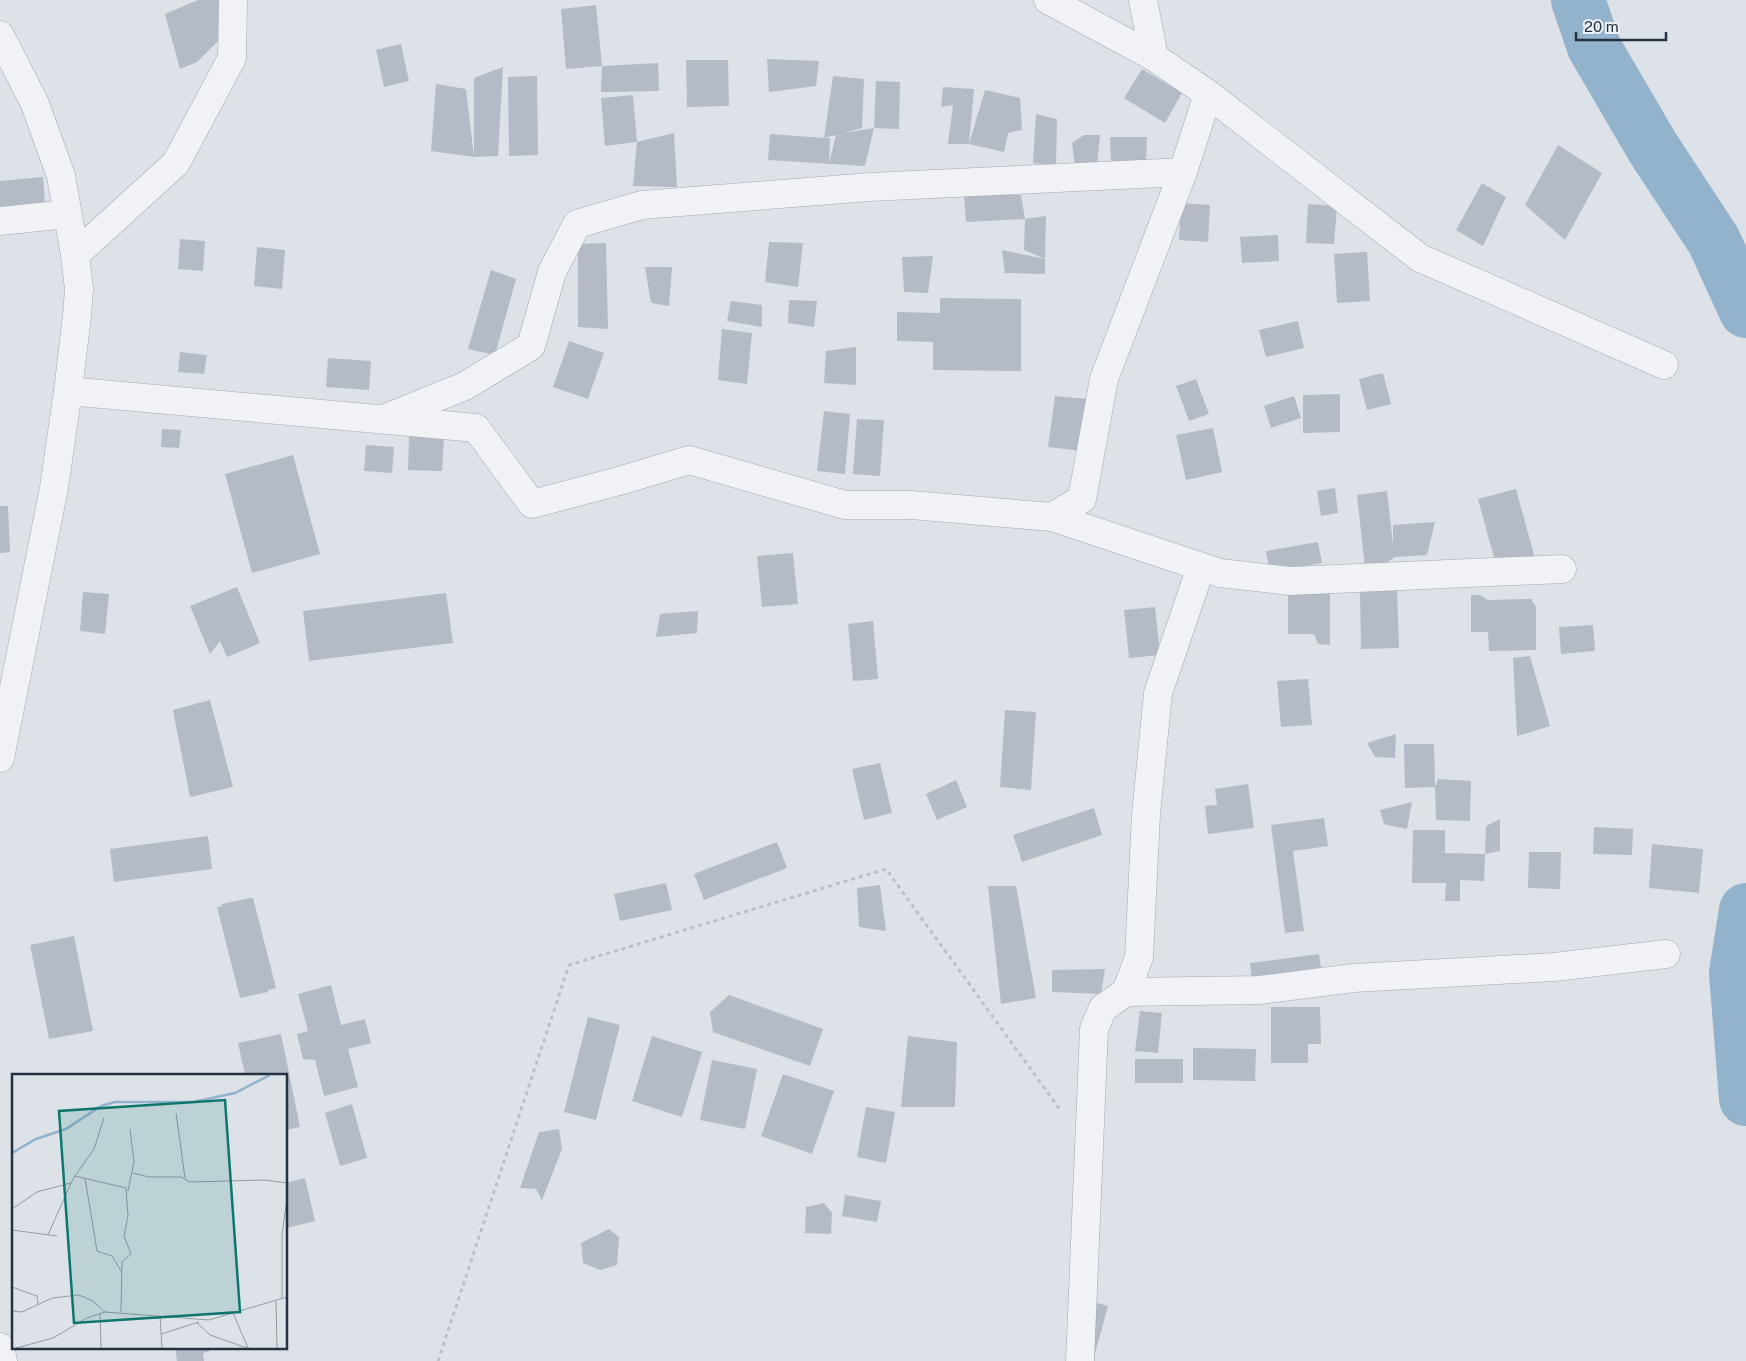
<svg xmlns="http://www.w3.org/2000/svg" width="1746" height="1361" font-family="'Public Sans',sans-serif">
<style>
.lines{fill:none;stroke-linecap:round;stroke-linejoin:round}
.river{stroke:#93b3cd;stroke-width:54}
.building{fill:#b3bbc6;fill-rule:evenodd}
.minor-casing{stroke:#a1a9b2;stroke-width:29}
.path{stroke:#bbc0c7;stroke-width:3;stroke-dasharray:4 4;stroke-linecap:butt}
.minor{stroke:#f0f2f6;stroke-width:28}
.inset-river{fill:none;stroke:#93b3cd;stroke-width:2.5}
.inset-road{fill:none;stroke:#929ba5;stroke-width:1}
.view{fill:#0f766e;fill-opacity:0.15;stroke:#0f766e;stroke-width:2.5}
.inset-edge{fill:none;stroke:#243140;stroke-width:2.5}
</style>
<rect width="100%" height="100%" fill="#dce2e8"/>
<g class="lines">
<g class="river">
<polyline points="1578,0 1594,47 1653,148 1714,241 1746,311"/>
<polyline points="1746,910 1736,973 1746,1099"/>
</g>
</g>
<g class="building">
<polygon points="198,0 220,0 223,36 197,62 180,69 165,14"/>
<polygon points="596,5 602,66 658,63 659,91 601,92 602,66 566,69 561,9"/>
<polygon points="401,44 409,81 384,87 376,50"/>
<polygon points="767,59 819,61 816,86 769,92"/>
<polygon points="686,60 728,60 729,106 687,107"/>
<polygon points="503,67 498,156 474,157 474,78"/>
<polygon points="1142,69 1182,93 1165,123 1124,98"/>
<polygon points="537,76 538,155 509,156 508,77"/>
<path d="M833 76 864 79 862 128 844 133 874 128 876 81 900 82 899 129 874 128 865 166 768 160 770 134 824 138ZM836 135 829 164 830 138H824Z"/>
<polygon points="436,84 466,89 474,157 431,151"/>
<polygon points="943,87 974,89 969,144 985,90 1020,98 1022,130 1008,133 1004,152 969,144 948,144 953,105 941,107"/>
<polygon points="633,95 637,142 605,146 601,98"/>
<polygon points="1036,114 1057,119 1056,165 1033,163"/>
<polygon points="674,133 677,187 633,186 637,142"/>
<polygon points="1084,135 1100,135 1097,166 1075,166 1072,143"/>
<polygon points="1110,137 1147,137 1146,161 1111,165"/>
<polygon points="1558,145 1602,173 1565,240 1525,205"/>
<polygon points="43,177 45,205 0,209 0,181"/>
<polygon points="1482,183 1506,197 1483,246 1456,230"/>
<polygon points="964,194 1021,195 1025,219 1046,216 1045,259 1024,250 1025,219 966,222"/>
<polygon points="1181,203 1210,205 1208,242 1179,240"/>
<polygon points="1308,204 1337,206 1334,244 1306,243"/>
<polygon points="1278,235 1279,261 1242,263 1240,237"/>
<polygon points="180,239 205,241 203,271 178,269"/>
<polygon points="769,242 803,243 798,287 765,282"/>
<polygon points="606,243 608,329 578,327 578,244"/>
<polygon points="257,247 285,250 282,289 254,286"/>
<polygon points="1002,250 1045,259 1045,274 1005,273"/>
<polygon points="1367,252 1370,301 1337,303 1334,254"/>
<polygon points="933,256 928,293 904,292 902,257"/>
<polygon points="645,267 672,267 669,306 651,303"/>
<polygon points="491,270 516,279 495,355 468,349"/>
<polygon points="940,298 1021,299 1021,371 933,370 933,342 897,341 897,312 940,313"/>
<polygon points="789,300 817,301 814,327 788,323"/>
<polygon points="731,301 762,305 762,327 727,321"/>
<polygon points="1298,321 1304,348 1266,357 1259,330"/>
<polygon points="722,329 752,333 747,384 718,380"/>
<polygon points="569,341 604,353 588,399 553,387"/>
<polygon points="856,347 856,385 824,383 826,351"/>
<polygon points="180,352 207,355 204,374 178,372"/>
<polygon points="328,358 371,361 369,390 326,387"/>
<polygon points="1383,373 1391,404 1367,410 1359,379"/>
<polygon points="1196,379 1209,414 1189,421 1176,386"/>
<polygon points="1340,394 1340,432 1303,433 1303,395"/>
<polygon points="1055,396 1088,399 1082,451 1048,447"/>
<polygon points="1294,396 1301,418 1271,428 1264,406"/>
<polygon points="824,411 850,414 845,474 817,471"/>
<polygon points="857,419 884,420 880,476 853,474"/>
<polygon points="1213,428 1222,472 1186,480 1176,435"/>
<polygon points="162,429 181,430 179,448 161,447"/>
<polygon points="409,435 444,436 442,471 408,470"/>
<polygon points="366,445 394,447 392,473 364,471"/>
<polygon points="293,455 320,554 252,573 225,474"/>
<polygon points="1335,488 1338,513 1321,516 1317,491"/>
<polygon points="1516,489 1536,562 1498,572 1478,499"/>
<polygon points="1387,491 1393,545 1393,525 1435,522 1427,555 1395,557 1366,577 1357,495"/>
<polygon points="0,506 8,506 10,552 0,553"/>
<polygon points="1318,542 1322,563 1270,572 1266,551"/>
<polygon points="793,553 798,604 762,607 757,556"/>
<polygon points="237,587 260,643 227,657 220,641 210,654 190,606"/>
<polygon points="1397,588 1399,648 1361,649 1360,589"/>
<polygon points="1288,591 1330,591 1330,645 1318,644 1314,634 1288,634"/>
<polygon points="83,592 109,594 105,634 80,631"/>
<polygon points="446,593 453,643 309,661 303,611"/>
<polygon points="1471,595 1480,595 1488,600 1531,599 1536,607 1536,650 1489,651 1488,632 1471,632"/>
<polygon points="1155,607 1160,655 1129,658 1124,610"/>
<polygon points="698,611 697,633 656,637 660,614"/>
<polygon points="873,621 878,679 853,681 848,624"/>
<polygon points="1593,625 1595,651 1561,654 1559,627"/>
<polygon points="1530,656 1550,726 1517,736 1513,658"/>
<polygon points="1308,679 1312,725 1281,727 1277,681"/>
<polygon points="210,700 233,787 190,797 173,710"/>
<polygon points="1005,710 1036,712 1031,790 1000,787"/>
<polygon points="1396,734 1395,758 1375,757 1367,743"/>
<polygon points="1404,744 1434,744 1435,787 1438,779 1471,781 1470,821 1436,820 1435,787 1405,788"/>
<polygon points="880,763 892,813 864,820 852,769"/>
<polygon points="956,780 967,807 937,820 926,794"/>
<polygon points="1248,784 1254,828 1208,834 1205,806 1217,805 1215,789"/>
<polygon points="1412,802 1407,829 1384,824 1380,810"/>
<polygon points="1094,808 1102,835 1022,862 1013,835"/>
<polygon points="1324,818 1328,846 1293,851 1304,931 1285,933 1271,825"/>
<polygon points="1500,819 1500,851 1485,854 1486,826"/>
<polygon points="1594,827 1633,829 1632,855 1593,854"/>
<polygon points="1413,830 1445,830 1445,853 1485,854 1484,881 1460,880 1460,901 1445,901 1446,883 1412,883"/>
<polygon points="208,836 212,869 114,882 110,849"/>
<polygon points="777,842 787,868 704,900 694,874"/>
<polygon points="1652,844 1703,849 1699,893 1649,888"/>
<polygon points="1529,852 1561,852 1560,889 1528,888"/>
<polygon points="666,883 672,910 620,921 614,894"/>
<polygon points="880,885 886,931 859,927 857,888"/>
<polygon points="988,886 1016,886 1036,998 1001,1004"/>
<polygon points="250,898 253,898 276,988 268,990 268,992 240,998 217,907 222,906 221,904"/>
<polygon points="74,936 93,1031 49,1039 30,945"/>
<polygon points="1319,954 1322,974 1252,982 1250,963"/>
<polygon points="1105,969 1101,994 1052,992 1052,970"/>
<polygon points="331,985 341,1025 365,1019 371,1043 348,1049 358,1087 324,1096 315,1060 303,1059 297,1034 308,1031 298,994"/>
<polygon points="729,995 823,1029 810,1066 713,1032 710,1012"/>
<polygon points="1271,1007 1320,1007 1321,1044 1308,1044 1308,1063 1271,1063"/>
<polygon points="1140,1011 1162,1013 1158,1053 1135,1051"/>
<polygon points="588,1017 620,1025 596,1120 564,1112"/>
<polygon points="281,1034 300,1127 286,1130 286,1075 245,1075 238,1043"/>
<polygon points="652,1036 702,1052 682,1117 632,1101"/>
<polygon points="908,1036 957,1042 955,1107 901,1107"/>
<polygon points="1193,1048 1256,1049 1255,1081 1193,1080"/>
<rect x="1135" y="1059" width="48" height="24"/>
<polygon points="712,1060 757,1069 745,1129 700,1120"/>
<polygon points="783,1074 834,1091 812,1154 761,1136"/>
<polygon points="352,1104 367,1158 340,1166 325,1113"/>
<polygon points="866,1107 895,1112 886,1163 857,1157"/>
<polygon points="559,1129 562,1149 542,1200 536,1189 520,1188 539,1132"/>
<polygon points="305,1178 315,1221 286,1228 286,1183"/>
<polygon points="845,1195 881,1201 877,1222 842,1216"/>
<polygon points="824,1203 832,1213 831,1234 805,1233 806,1207"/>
<polygon points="609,1229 619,1237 617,1265 600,1270 583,1263 581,1243"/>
<polygon points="1082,1299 1108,1306 1093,1361 1066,1361"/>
<polygon points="175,1347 209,1347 210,1351 203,1353 204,1361 177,1361"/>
</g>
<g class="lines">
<defs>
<g id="minor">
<polyline points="1048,0 1154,57"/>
<polyline points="0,35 35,104 61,176 75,255 79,289 77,316 68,391 54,488 0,758"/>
<polyline points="1208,94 1420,258 1664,365"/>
<polyline points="0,221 67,214"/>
<polyline points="75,255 176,163 232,58 233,0"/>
<polyline points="68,391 476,428 532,504 619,481 689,460 845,505 911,505 1052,517 1082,499 1104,379 1183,172 1208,94 1154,57 1143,0"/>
<polyline points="386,418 465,386 531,346 552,272 577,224 642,205 870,187 1183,172"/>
<polyline points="1052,517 1220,573 1290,581 1562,569"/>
<polyline points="1126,992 1259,990 1354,978 1554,967 1666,954"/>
<polyline points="0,1347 3,1361"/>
<polyline points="1080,1361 1094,1029 1103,1008 1126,992 1139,957 1146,814 1158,693 1201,567"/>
</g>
</defs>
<use href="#minor" class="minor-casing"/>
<polyline class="path" points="438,1361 569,965 886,869 1061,1111"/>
<use href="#minor" class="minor"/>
</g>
<g transform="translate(12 1074)">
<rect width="275" height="275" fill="#dce2e8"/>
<path class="inset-river" d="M0 79 24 65 54 55 89 32 103 28H181L223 19 258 1"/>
<path class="inset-road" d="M164 39 173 104M121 99 137 103H169L178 108 253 106 275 109M63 102 82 75 92 44M73 104 85 177 100 182 109 197M116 117 122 88 118 55M0 135 25 118 59 109 63 102 114 114 116 142 112 162 119 180 110 188 109 238M0 156 45 162M36 161 59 109M0 213 25 222 26 231M270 224V161L275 124M264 227 265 274M0 237 10 238 40 224 67 221 81 227 93 238M88 239 89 274M221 239 236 274M148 242 150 274M185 249 198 261 235 274M149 260 187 248M4 274 41 264 75 244 93 238 197 246 275 223"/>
<path class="view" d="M213 26 228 238 62 249 47 37Z"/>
<rect width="275" height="275" class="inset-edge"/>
</g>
<path d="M1576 32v8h90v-8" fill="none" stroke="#243140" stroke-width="2.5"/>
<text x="1584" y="32" font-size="15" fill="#243140" stroke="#ecf1f6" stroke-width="4" paint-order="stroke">20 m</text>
</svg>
